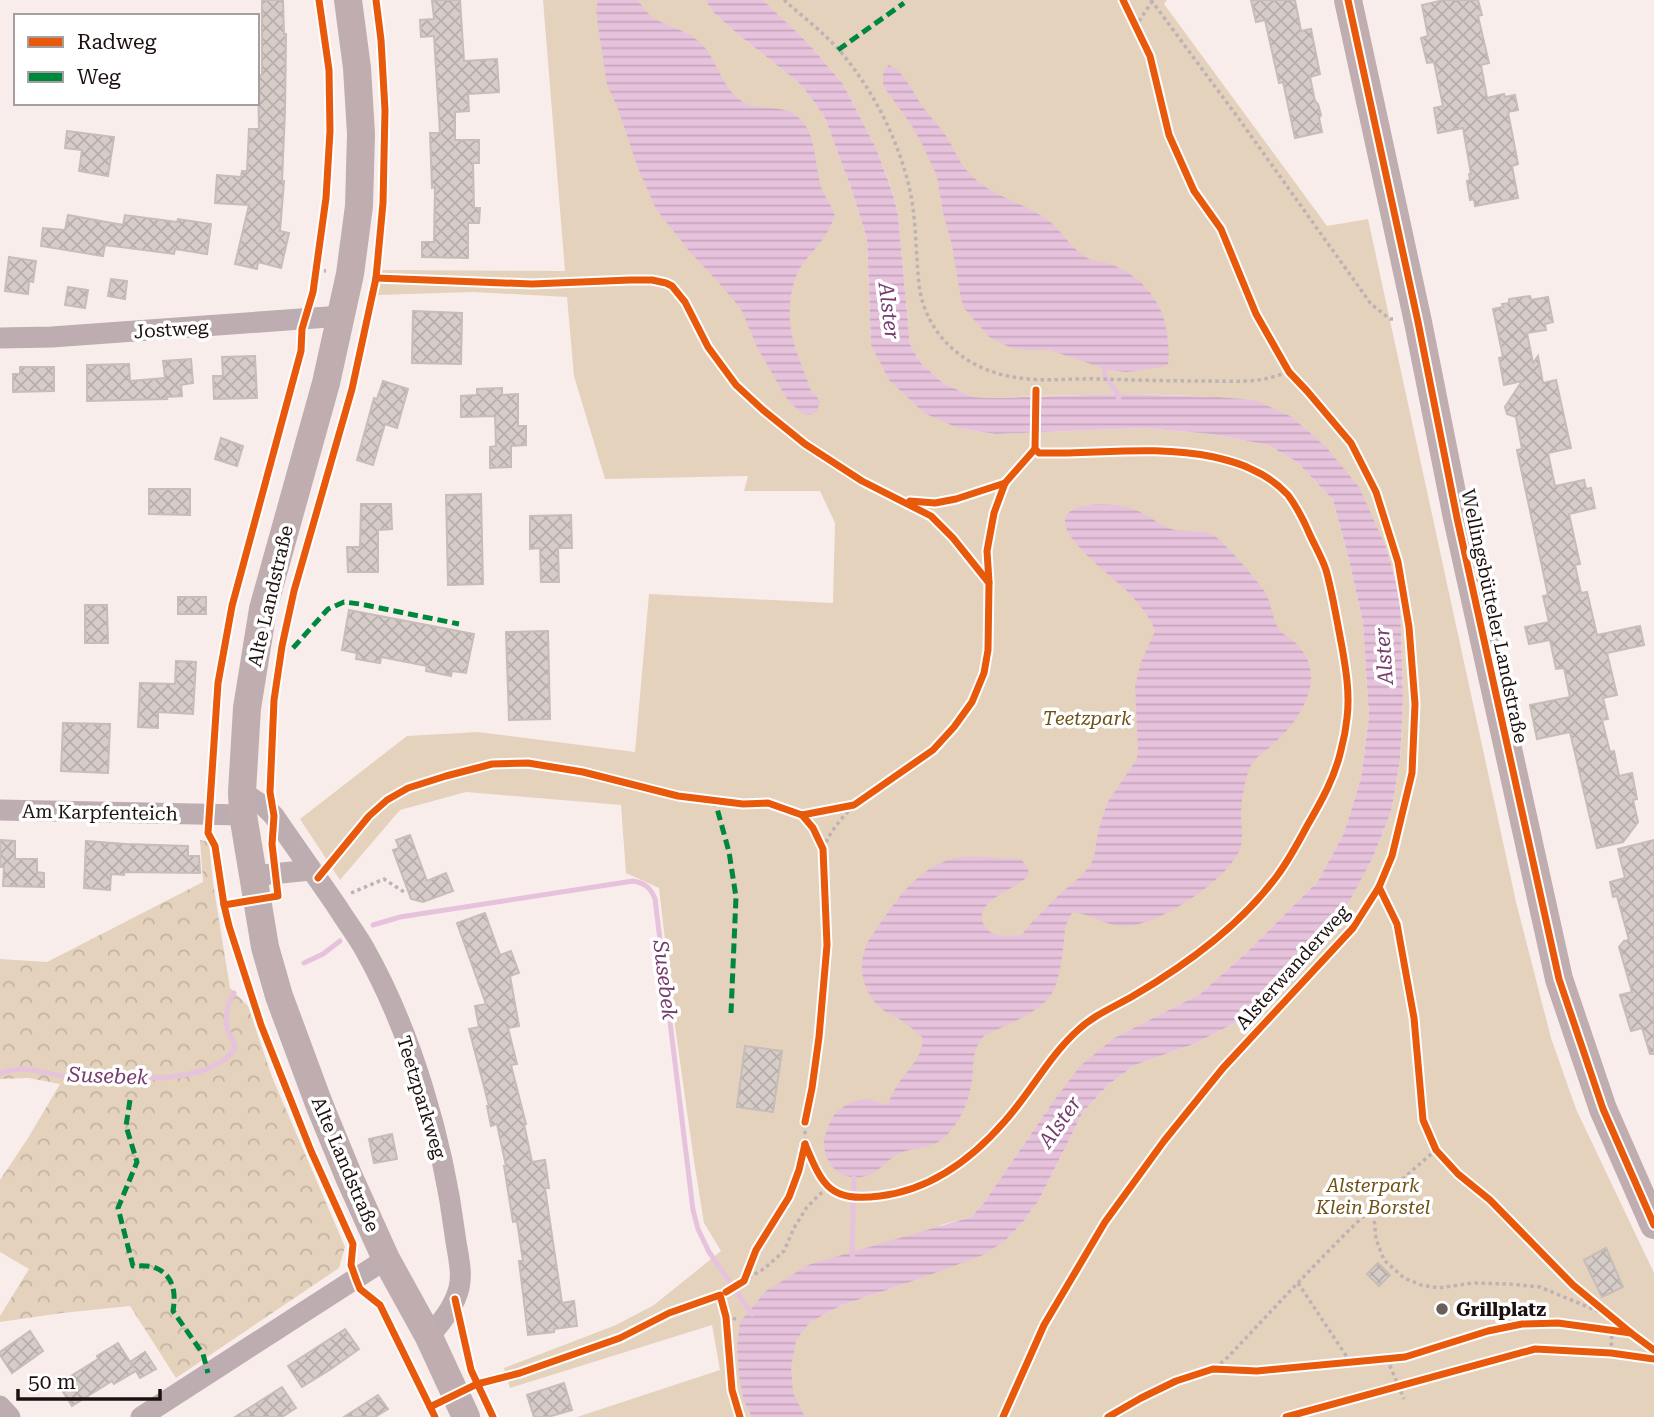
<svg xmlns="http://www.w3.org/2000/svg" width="1654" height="1417" font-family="'Roboto Serif',serif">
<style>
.forest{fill:url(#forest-crowns)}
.green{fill:#e4d2bd}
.water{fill:url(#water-rules)}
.pier{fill:#f9edec}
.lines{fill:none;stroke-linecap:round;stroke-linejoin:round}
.stream{stroke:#e7c2dc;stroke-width:5}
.building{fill:url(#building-cross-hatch);stroke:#c6bcb8;stroke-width:2}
.path{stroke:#beb2b4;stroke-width:3.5;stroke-dasharray:3.5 3.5;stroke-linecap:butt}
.minor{stroke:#bdacb0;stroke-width:21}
.major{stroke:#bfadb0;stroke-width:28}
.quiet{stroke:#00873e;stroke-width:5;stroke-dasharray:10 5;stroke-linecap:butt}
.cycleway-casing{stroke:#fff;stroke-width:11}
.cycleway{stroke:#e8590c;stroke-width:7}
.poi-dot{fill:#6a5e5d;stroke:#fff;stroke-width:2.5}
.labels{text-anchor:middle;stroke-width:7;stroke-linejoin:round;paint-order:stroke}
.street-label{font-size:19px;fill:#1d1110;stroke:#fff}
.park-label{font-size:19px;font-style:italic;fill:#6f5116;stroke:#fff}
.poi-label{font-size:19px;font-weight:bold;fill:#1d1110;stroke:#fff;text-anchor:start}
.water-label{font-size:21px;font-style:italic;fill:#763c6c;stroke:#fff}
</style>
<defs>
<pattern id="forest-crowns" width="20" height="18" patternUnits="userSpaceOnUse" patternTransform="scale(1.75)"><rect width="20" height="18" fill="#e4d2bd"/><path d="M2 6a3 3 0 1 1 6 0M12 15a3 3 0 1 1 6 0" fill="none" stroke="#c3b3a1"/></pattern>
<pattern id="water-rules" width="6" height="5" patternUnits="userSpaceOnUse" patternTransform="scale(1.75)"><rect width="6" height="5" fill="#e7c2dc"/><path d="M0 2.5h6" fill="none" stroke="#c6a6bc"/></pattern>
<pattern id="building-cross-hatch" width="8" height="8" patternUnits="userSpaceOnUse" patternTransform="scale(1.75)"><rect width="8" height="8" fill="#d6ccc8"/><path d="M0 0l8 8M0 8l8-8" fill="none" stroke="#b7aeab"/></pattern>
</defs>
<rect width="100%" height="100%" fill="#f9edec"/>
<polygon class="forest" points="200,840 209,842 213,883 230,988 248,1006 272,1077 345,1247 339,1268 176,1378 130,1306 62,1313 0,1322 0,1316 29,1269 0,1252 0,1180 28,1138 60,1084 28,1078 0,1079 0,959 47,962 203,882"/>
<path class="green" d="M543 0H705L715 14 740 36 798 82 812 99 825 118 852 191 867 239 871 345 960 429 996 434 1144 428 1211 434 1268 445 1297 462 1333 500 1349 560 1363 623 1369 717 1361 778 1344 833 1318 881 1247 952 1200 994 1114 1038 1050 1106 983 1204 971 1217 941 1225 809 1323 840 1306 916 1280 1005 1241 1022 1223 1039 1200 1083 1112 1108 1085 1135 1065 1194 1044 1241 1020 1277 990 1312 953 1349 900 1373 857 1391 812 1400 760 1403 700 1400 597 1386 547 1255 400C1167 392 1079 394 992 398L973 397 943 383 921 363 916 355 910 344 898 215 893 193 876 148 843 84 809 44 763 0H1167L1164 4 1327 226 1368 219 1516 902 1551 1038 1576 1109 1654 1273V1417H577L720 1370 712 1325 510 1388 504 1368 616 1325 654 1305 721 1251 704 1223 694 1161 675 1026 659 888 626 873 621 805 466 792 400 810 340 880 300 819 407 736 478 732 635 752 649 594 833 603 835 523 820 491H744L748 476 605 479 574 376 567 297 473 292 378 295 382 270 565 271Z"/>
<g class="water">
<path d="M598 0H637C642 5 646 12 651 16 669 29 691 29 706 49 719 67 725 94 747 104 768 112 790 102 805 125 815 138 816 170 821 187 825 198 832 205 835 216 831 225 826 236 819 244 812 253 804 260 799 270 789 289 787 319 793 339 797 357 806 374 811 391L816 395 820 403 816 412 810 415 801 413 787 399 757 347 741 309 719 283 690 252 656 209 638 168 618 109 607 84 598 26 596 9Z"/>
<polygon points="705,0 763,0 809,44 843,84 876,148 893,194 898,215 910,344 916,355 921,363 943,383 973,397 992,398 1119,394 1219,397 1255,400 1292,417 1326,447 1359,487 1386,547 1400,597 1403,700 1400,760 1391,812 1373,857 1350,900 1312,953 1277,990 1241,1020 1194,1044 1135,1065 1108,1085 1083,1112 1039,1200 1022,1223 1005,1241 983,1255 916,1280 840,1306 809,1323 796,1340 791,1368 793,1393 805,1417 752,1417 744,1401 739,1376 737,1346 740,1322 766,1291 808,1265 971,1217 983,1204 1050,1106 1080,1066 1114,1038 1200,994 1247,952 1318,881 1344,833 1361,778 1369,717 1363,623 1349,560 1333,500 1297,462 1268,445 1211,434 1144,428 996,434 960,429 924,413 889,380 871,345 867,239 852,191 825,118 812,99 798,82 740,36 715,14"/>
<path d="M889 65C907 74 913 94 925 110 933 120 942 129 948 139 956 152 960 165 971 175 992 197 1025 203 1049 221 1062 231 1073 251 1087 258 1095 262 1105 262 1113 265 1146 279 1166 306 1168 342 1169 350 1169 357 1168 364L1162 367 1126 372 1105 369 1050 350H1023L1009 347 989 337 964 308 961 299 952 245 943 213 937 176 922 144 912 126 884 87C882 79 882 70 889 65Z"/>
<path d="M1097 504C1109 504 1121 505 1133 509 1147 514 1158 524 1171 529 1185 533 1201 529 1213 535 1222 539 1261 584 1266 594 1272 605 1272 619 1279 629 1282 634 1287 636 1291 639 1304 649 1312 664 1311 680 1309 706 1289 731 1270 747 1262 754 1252 759 1249 770 1244 783 1242 798 1241 812 1241 824 1244 837 1240 849 1228 880 1157 927 1124 926 1105 926 1091 914 1073 912 1063 924 1065 935 1063 949 1062 961 1058 986 1050 996 1037 1014 1004 1026 984 1036 970 1051 975 1067 971 1086 968 1104 958 1125 945 1137 932 1149 914 1147 900 1153 889 1158 881 1170 869 1175 847 1183 826 1170 824 1145 823 1139 828 1126 831 1120 838 1107 857 1097 872 1100 877 1101 881 1104 887 1105 890 1099 892 1094 895 1089 904 1072 925 1057 922 1037 914 1030 905 1022 896 1017 893 1015 889 1014 886 1012 873 1004 862 984 862 970 861 961 864 952 867 943 891 909 915 863 962 857 973 855 984 857 995 858 1004 859 1013 858 1022 860L1028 869 1029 875C1017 889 973 901 983 923 990 939 1008 936 1022 935L1029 925 1059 895 1081 876 1089 867 1094 857 1098 832 1107 803 1137 759 1138 750 1135 685 1141 662 1155 631C1150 616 1137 602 1126 590 1114 578 1056 536 1066 516 1071 507 1088 505 1097 504Z"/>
</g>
<polygon class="pier" points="1033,393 1040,393 1039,437 1032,437"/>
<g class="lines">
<g class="stream">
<path d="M1105 369V375C1109 385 1118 389 1119 400"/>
<path d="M373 925 400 917 633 881C645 883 651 888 655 899L693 1210 698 1229 709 1252 752 1314"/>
<polyline points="304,963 323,954 340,941"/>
<path d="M0 1073C7 1071 14 1069 21 1069 36 1069 50 1075 64 1076 86 1079 107 1076 129 1076 140 1075 151 1078 162 1078 186 1076 220 1070 235 1049 235 1042 232 1040 229 1033 223 1020 227 1004 234 993"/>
<polyline points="853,1259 852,1252 854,1178"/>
</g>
</g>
<g class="building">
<polygon points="262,0 283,0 284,34 286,34 285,111 282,181 284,181 280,231 289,233 281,268 258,262 257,269 235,264 249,205 215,203 217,175 241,177 242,171 247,171 249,129 259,129 258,75 262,75"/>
<polygon points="432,0 460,0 464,61 497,59 499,92 468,94 469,111 455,112 455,140 479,140 479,163 473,163 474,208 480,208 479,223 468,223 468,258 422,257 422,242 434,242 435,187 432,188 430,133 440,133 434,36 421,37 420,20 434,19"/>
<polygon points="1251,0 1295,0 1301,31 1311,29 1320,74 1310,77 1315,101 1318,104 1321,115 1319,118 1322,132 1295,138 1283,82 1279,83 1265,20 1256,22"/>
<polygon points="1444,0 1478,0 1482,15 1478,16 1489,63 1481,65 1487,98 1504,94 1505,97 1515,95 1518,110 1508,112 1518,164 1512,166 1518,198 1475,206 1474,199 1470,200 1467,181 1470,180 1469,174 1471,174 1463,128 1438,133 1434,108 1443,106 1434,62 1427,63 1421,38 1428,36 1422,5"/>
<polygon points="67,131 114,137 108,176 79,171 82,150 65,148"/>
<polygon points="68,215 123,225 125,215 177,222 178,219 211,224 207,254 175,249 174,254 105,245 103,256 41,246 43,228 65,230"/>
<polygon points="9,257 36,261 33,282 29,281 28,294 5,291"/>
<polygon points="111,279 127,281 125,299 108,296"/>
<polygon points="68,287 88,290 85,308 65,305"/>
<polygon points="1530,296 1531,300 1548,297 1553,322 1545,324 1546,330 1527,333 1533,363 1538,356 1543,383 1556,380 1571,448 1548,453 1555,486 1584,480 1586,489 1591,488 1595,508 1569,514 1580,564 1575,565 1581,593 1587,592 1597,635 1640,626 1644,645 1607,653 1617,695 1603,698 1608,719 1602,720 1610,752 1614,751 1619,776 1632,773 1637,799 1633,800 1638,822 1623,842 1597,848 1570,732 1537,739 1530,705 1570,697 1564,668 1556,669 1550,640 1529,644 1525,627 1549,622 1543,596 1548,595 1517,450 1522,449 1516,417 1507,414 1505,407 1522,381 1504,385 1499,358 1503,357 1493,309 1503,307 1502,304 1509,303 1509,299"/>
<polygon points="413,311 462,313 461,364 412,363"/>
<polygon points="255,356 257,398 214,399 213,376 223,376 222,357"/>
<polygon points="191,359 193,383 181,385 182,396 166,397 167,399 87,401 87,365 129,364 130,381 165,378 163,361"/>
<polygon points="20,367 54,367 54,391 13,392 13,374 20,374"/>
<polygon points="383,381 408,389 397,428 385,424 373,465 357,460 374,398 377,399"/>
<polygon points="502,388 502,395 518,394 518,426 526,426 526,445 511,446 511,467 490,468 490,447 496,446 495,416 461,417 461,396 477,395 477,389"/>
<polygon points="221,438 243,446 237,466 215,459"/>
<polygon points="149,489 190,489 190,515 149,514"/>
<polygon points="481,494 483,584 448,585 446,495"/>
<polygon points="361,504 391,504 392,529 378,530 378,572 348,572 347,547 360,547"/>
<polygon points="571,515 572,548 558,548 559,582 541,582 540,548 530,549 530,516"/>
<rect x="178" y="597" width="28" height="17"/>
<polygon points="85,605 107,605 108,643 85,643"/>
<polygon points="349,610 474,634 466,673 452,671 451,676 426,671 427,666 381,657 380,663 356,659 357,653 342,650"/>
<polygon points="548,631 550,719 509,720 506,632"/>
<polygon points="176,661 196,662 193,714 158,712 158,728 138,727 140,683 175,684"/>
<polygon points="63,723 110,724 108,773 61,771"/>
<polygon points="410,835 427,881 446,873 453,891 423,902 411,899 393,850 399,848 396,840"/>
<polygon points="0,840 15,841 15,859 37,859 37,872 44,873 44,887 3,886 4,867 0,867"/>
<polygon points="1654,840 1654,1054 1650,1054 1642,1028 1631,1031 1620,995 1632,992 1619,947 1624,941 1629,940 1617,896 1613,897 1610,882 1625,878 1618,849"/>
<polygon points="86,841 126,844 188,846 188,856 199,856 200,873 124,872 124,875 111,874 110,890 84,888"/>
<polygon points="485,913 500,955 511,951 519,973 510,976 519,1026 508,1028 517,1064 511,1065 526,1124 524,1124 532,1162 545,1160 549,1188 545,1188 562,1303 574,1301 577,1326 554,1329 554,1332 528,1335 519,1261 523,1261 517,1221 513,1222 504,1166 506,1166 497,1124 491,1126 487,1106 489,1106 469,1029 479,1027 475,1006 486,1004 457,923"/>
<polygon points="745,1046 782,1051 773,1112 737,1107"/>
<polygon points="392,1134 397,1159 374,1163 369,1139"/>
<polygon points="1606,1248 1623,1287 1602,1297 1584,1260"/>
<polygon points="1378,1263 1390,1275 1379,1286 1367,1274"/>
<polygon points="345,1329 359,1349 331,1369 302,1387 288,1366"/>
<polygon points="30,1331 43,1351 12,1373 0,1355 0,1352"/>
<polygon points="118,1343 134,1368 130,1362 145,1352 156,1369 140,1378 136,1371 114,1384 112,1381 72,1406 58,1384 98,1359 97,1356"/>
<polygon points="564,1383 572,1410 548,1417 534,1417 527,1395"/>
<polygon points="282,1387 296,1408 282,1417 235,1417"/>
<polygon points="378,1395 388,1409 375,1417 344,1417"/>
</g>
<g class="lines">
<g class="path">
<path d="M784 0C802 16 823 32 839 50 870 86 893 129 906 175 917 211 915 248 919 285 926 338 969 372 1020 378 1046 382 1073 378 1099 379 1134 380 1170 381 1205 381 1222 381 1241 382 1258 380 1268 379 1279 375 1289 372"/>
<polyline points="1151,0 1239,119 1371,304 1390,319 1395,319"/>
<polyline points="1135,27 1153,0"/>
<polyline points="317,270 326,271"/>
<polyline points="372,277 532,284 630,280 666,283 677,290 685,302 708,347 736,385 763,410 805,444 862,481 931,516 953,538 989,583 988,650 984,673 972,702 954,727 933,750 854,805 802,815 768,803 743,804 715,801"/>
<polyline points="905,501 935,503 956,499 1005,483"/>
<polyline points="989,580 987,551 994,513 1005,483 1035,449"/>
<polyline points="803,815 813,828 823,849"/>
<polyline points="1379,887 1397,924 1414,1018 1423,1120 1436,1150 1458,1174 1490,1200 1573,1285 1629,1332"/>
<polyline points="351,893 384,879 404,892"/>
<path d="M805 1144C823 1187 830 1202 880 1196 930 1190 972 1159 1005 1121 1031 1092 1049 1056 1078 1030 1094 1015 1114 1007 1133 996 1186 965 1240 926 1277 876 1288 861 1298 843 1307 826 1321 802 1335 777 1341 750 1344 739 1346 728 1347 718 1350 694 1346 670 1342 647 1337 622 1333 595 1326 570 1322 558 1315 546 1310 535 1304 521 1297 507 1288 495 1278 484 1265 475 1251 469 1240 463 1227 460 1214 457 1156 445 1098 454 1039 453L1035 449 1036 380"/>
<polyline points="1373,1207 1376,1239 1384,1260 1404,1278 1421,1285 1439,1288 1472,1283 1509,1284 1540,1287 1607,1315"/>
<path d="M744 1281 756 1250 789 1197 799 1170 805 1144V1122L812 1088 819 1037 827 945 823 849C830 831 841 819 854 805"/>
<polyline points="1298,1283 1351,1363"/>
<polyline points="720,1295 726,1317 732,1390 740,1417"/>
<polyline points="726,1317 736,1319"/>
<polyline points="1611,1353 1612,1331"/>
<polyline points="1387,1359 1404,1399"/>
<path d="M1215 1368 1228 1357C1295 1286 1361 1213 1436 1150"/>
<polyline points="476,1385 520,1373 620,1338 669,1313 726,1292 765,1268 784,1251 794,1228 807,1207 820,1194 830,1188"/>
<polyline points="1003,1417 1044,1325 1105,1222 1164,1141 1223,1068 1353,928 1379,887 1392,856 1412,773 1415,704 1409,627 1398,562 1376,492 1351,443 1307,391 1289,372 1256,314 1221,229 1194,191 1169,135 1150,56 1123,0"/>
<polyline points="1108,1417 1141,1398 1176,1381 1213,1369 1257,1371 1405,1357 1488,1331 1522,1324 1558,1323 1631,1333 1654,1350"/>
<polyline points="1286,1417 1535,1349 1611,1353 1654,1359"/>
</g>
<g class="minor">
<polyline points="0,338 52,337 342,316"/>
<path d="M242 792 264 806 274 816C295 847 317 877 338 908 346 921 356 934 364 948 411 1031 443 1140 455 1235 457 1252 463 1271 459 1288 454 1308 441 1322 429 1337"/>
<polyline points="0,810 243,815"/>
<polyline points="252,876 311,870"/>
<polyline points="0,1406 10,1417"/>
<polyline points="141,1417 386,1259"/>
</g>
<g class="major">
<polyline points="348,0 357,68 361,134 359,206 350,274 326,383 263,609 247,708 242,792 243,815 265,947 279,996 319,1104 349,1177 386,1259 429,1337 466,1417"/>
<polyline points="1348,0 1418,322 1457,518 1559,979 1603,1109 1654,1225"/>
</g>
<g class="quiet">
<polyline points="838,50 904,3"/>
<polyline points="293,648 328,609 344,602 360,604 459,624"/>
<polyline points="710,800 715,801 729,852 736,897 731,1013"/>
<path d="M130 1100 126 1126 137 1162 118 1208 133 1266C140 1266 150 1265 156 1268 174 1276 176 1293 173 1311L203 1354 208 1373"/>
</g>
<defs>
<g id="cycleway">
<polyline points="319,0 329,70 330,131 326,198 313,292 302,329 301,351 232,606 218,683 208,833 215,846 224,905 229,926 261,1025 311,1151 353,1244 351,1265 356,1279 360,1289 380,1305 435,1417"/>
<polyline points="1348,0 1418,322 1457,518 1559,979 1603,1109 1654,1225"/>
<polyline points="910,501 935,503 956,499 1005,483"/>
<polyline points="989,582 987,551 994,513 1005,483 1035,449"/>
<polyline points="802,815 813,828 823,849 827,945 819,1037 812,1088 805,1122"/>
<polyline points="318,878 369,816 387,800 408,788 446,776 492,764 528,763 583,772 678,796 743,804 768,803 802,815 854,805 933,750 954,727 972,702 984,673 988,650 989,583 953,538 931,516 862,481 805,444 763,410 736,385 708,347 685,302 672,286 666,283 652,280 630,280 532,284 376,278"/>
<polyline points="1379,887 1397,924 1414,1018 1423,1120 1436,1150 1458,1174 1490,1200 1573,1285 1631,1333"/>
<polyline points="224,905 278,896 272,844 274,816 270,792 274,700 282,646 294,591 352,389 376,278 383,203 385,110 381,40 376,0"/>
<path d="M805 1144C823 1187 830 1202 880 1196 930 1190 972 1159 1005 1121 1031 1092 1049 1056 1078 1030 1094 1015 1114 1007 1133 996 1186 965 1240 926 1277 876 1288 861 1298 843 1307 826 1321 802 1335 777 1341 750 1344 739 1346 728 1347 718 1350 694 1346 670 1342 647 1337 622 1333 595 1326 570 1322 558 1315 546 1310 535 1304 521 1297 507 1288 495 1278 484 1265 475 1251 469 1240 463 1227 460 1214 457 1156 445 1098 454 1039 453L1035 449 1036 390"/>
<polyline points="726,1292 744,1281 756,1250 789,1197 799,1170 805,1144"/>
<polyline points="455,1299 471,1370 493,1417"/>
<polyline points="430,1407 477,1384 520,1373 620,1338 669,1313 720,1295 726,1317 732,1390 740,1417"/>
<polyline points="1003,1417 1044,1325 1105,1222 1164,1141 1223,1068 1353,928 1379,887 1392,856 1412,773 1415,704 1409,627 1398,562 1376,492 1351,443 1307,391 1289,372 1256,314 1221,229 1194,191 1169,135 1150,56 1123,0"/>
<polyline points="1108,1417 1141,1398 1176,1381 1213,1369 1257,1371 1405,1357 1488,1331 1522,1324 1558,1323 1631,1333 1654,1350"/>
<polyline points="1286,1417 1535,1349 1611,1353 1654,1359"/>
</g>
</defs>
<use href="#cycleway" class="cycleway-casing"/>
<use href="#cycleway" class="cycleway"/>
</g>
<circle class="poi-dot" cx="1442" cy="1309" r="7"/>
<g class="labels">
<g class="street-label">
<text transform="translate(171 329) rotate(-4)" y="7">Jostweg</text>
<text transform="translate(270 596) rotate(-77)" y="7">Alte Landstraße</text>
<text transform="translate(1495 616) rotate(78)" y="7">Wellingsbütteler Landstraße</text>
<text transform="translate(100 812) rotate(1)" y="7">Am Karpfenteich</text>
<text transform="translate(1292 967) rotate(-48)" y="7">Alsterwanderweg</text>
<text transform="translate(422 1097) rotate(73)" y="7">Teetzparkweg</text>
<text transform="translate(346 1164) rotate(67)" y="7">Alte Landstraße</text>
</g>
<g class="park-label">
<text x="1087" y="725">Teetzpark</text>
<text x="1373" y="1192">Alsterpark<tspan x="1373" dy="22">Klein Borstel</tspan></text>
</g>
<g class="poi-label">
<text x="1456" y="1316">Grillplatz</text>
</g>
<g class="water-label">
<text transform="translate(889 311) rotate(83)" y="7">Alster</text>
<text transform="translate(1384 656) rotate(-94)" y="7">Alster</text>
<text transform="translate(665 980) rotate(83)" y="7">Susebek</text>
<text transform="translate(108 1076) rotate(2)" y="7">Susebek</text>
<text transform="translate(1060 1122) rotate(-55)" y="7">Alster</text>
</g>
</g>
<rect x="14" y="14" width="245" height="91" fill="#ffffff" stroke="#a5a09f" stroke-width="2"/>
<rect x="28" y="37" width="35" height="10" fill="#e8590c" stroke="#a5a09f" stroke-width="2"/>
<text x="77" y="49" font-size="21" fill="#1d1110">Radweg</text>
<rect x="28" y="72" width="35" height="10" fill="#00873e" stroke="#a5a09f" stroke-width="2"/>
<text x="77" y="84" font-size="21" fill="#1d1110">Weg</text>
<path d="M18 1389v10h142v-10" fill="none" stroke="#1d1110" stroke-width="3.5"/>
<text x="28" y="1389" font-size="21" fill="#1d1110" stroke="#ffffff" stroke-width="5" paint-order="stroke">50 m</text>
</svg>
